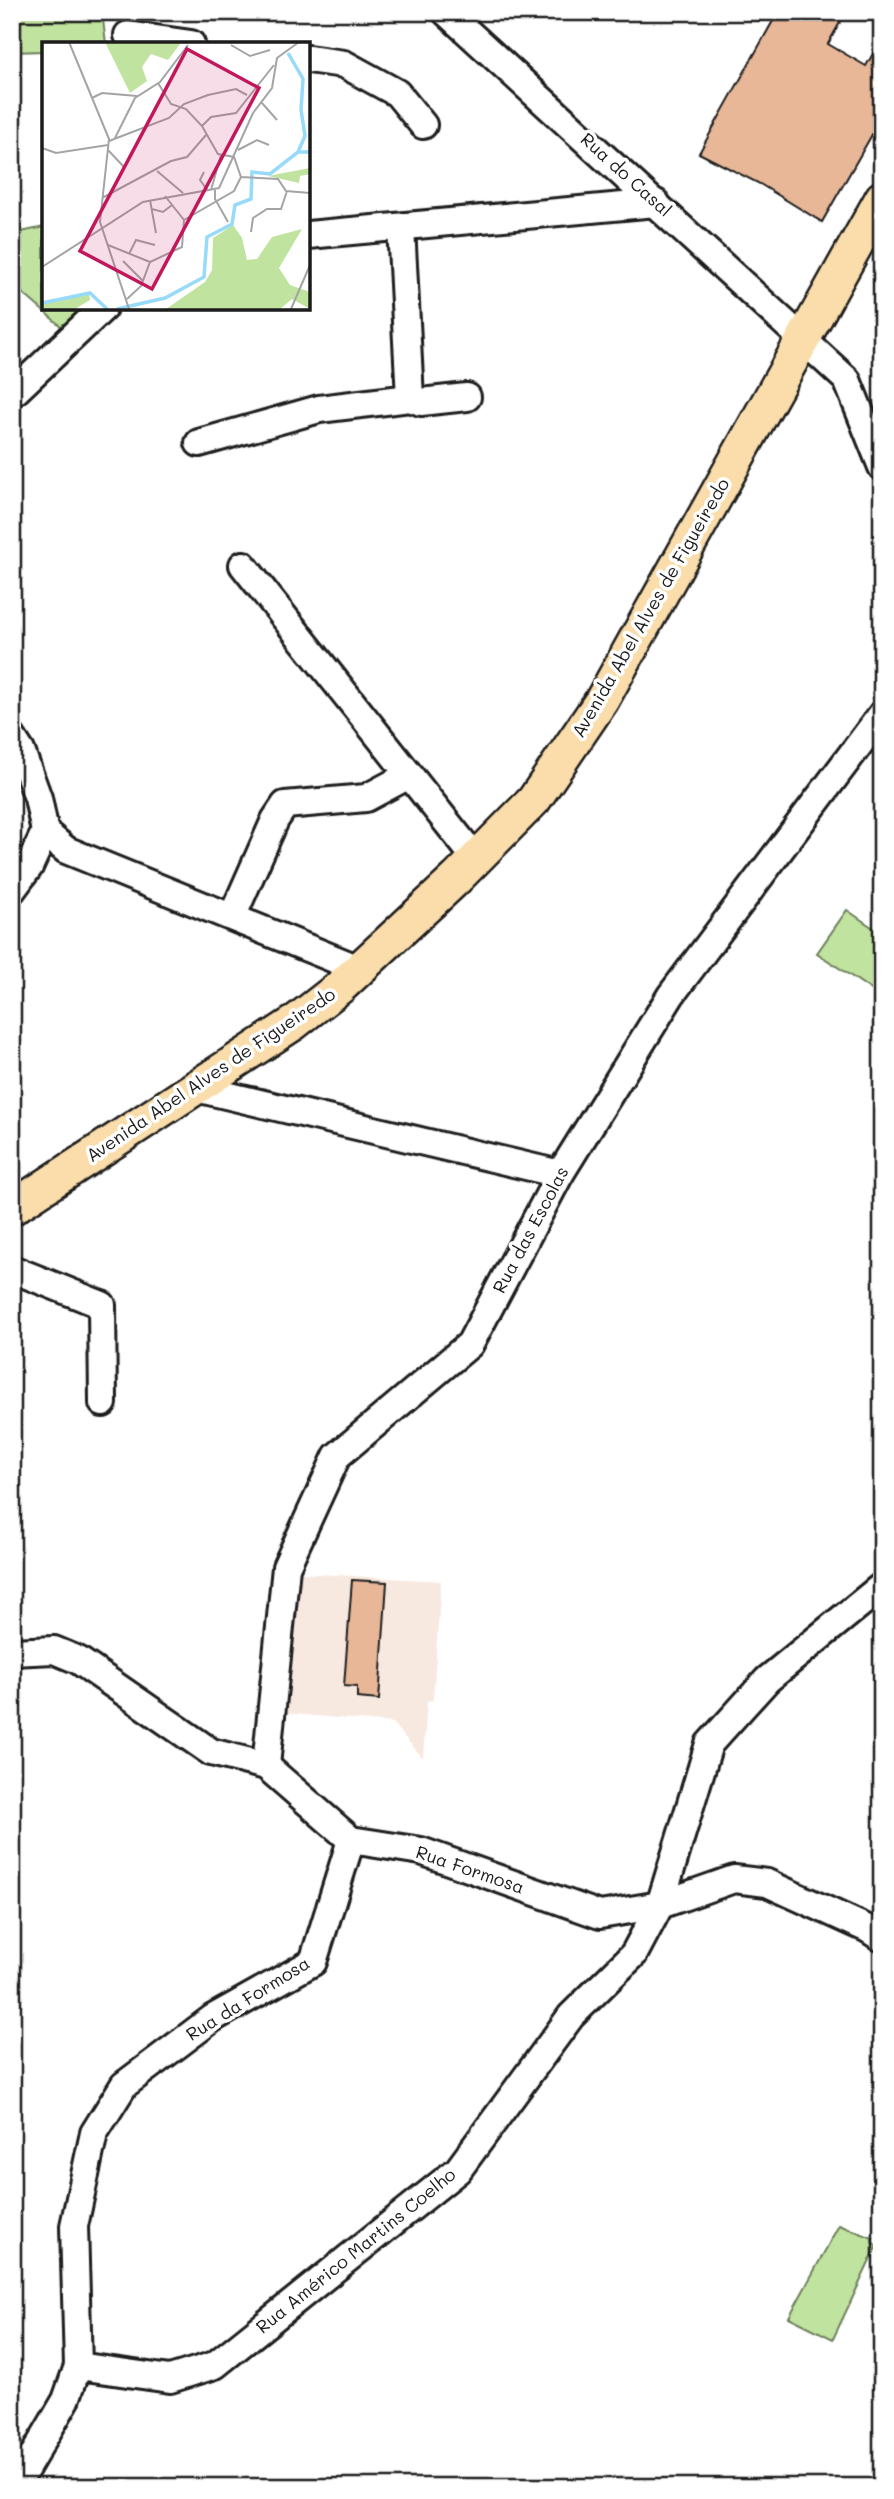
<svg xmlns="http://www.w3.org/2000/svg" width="894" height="2499" font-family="Mali,sans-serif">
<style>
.built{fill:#f8e9e0}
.green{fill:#c0e49f;stroke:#6e805e;stroke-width:2}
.building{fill:#e7b798;stroke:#1c1c1c;stroke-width:2}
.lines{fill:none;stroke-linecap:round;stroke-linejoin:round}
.minor-casing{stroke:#1c1c1c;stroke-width:32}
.major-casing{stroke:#1c1c1c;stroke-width:38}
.minor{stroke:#fff;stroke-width:26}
.major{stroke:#fbddab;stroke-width:33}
.labels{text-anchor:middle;stroke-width:7;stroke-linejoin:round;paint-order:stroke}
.street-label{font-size:18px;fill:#1c1c1c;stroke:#fff}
.inset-river{fill:none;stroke:#97daf9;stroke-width:3.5}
.inset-road{fill:none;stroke:#a4a4a4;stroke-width:2}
.view{fill:#c2185b;fill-opacity:0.15;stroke:#c2185b;stroke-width:3.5}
.inset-edge{fill:none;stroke:#1c1c1c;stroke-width:3.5}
</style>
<rect width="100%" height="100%" fill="#fff"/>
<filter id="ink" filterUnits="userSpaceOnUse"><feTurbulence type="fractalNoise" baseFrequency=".0143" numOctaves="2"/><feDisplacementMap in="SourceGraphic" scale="14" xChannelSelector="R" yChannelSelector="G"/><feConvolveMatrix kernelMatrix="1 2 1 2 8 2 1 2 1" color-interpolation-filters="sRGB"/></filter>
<g filter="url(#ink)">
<polygon class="built" points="302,1573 441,1581 433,1700 427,1701 423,1758 392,1723 284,1713 296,1575"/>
<g class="green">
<polygon points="12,12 102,12 106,44 44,44 44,51 12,52"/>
<polygon points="44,227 44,308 85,308 63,328 12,284 12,234"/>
<polygon points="847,910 882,934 882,997 817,953"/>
<polygon points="839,2225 873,2238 872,2242 877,2246 833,2339 789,2317"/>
</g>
<g class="building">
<polygon points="778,12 846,12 828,44 866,66 882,38 882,117 822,222 760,184 699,153"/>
<polygon points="352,1580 387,1582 379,1700 357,1698 357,1687 344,1686"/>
</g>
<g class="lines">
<defs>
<g id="minor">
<polyline points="446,12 847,380 882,467"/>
<polyline points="128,35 191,44"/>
<polyline points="308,59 344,64 397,93 423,125"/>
<polyline points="308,235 656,203"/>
<polyline points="12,394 103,308"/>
<polyline points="410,398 421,402 467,397"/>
<polyline points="199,443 319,409 410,398 401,227"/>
<polyline points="243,565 476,859"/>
<polyline points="12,737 21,751 38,798 45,832 66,850 359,969"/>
<polyline points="12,890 29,867 45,832"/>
<polyline points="233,915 275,820 285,805 366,798 409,775"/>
<polyline points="196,1088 560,1174"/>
<polyline points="12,1269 102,1305 103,1403"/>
<polyline points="12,1652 54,1650 78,1660 211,1752 266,1766 351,1840 421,1851 600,1915 660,1905 734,1879 767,1883 868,1929 882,1938"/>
<polyline points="266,1766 286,1567 337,1456 470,1344 560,1174 671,995 882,714"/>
<polyline points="78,2366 170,2379 215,2365 458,2170 571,2016 634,1954 660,1905 709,1744 767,1680 882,1586"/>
<polyline points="15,2487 66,2400 78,2366 74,2226 94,2133 124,2085 213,2018 313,1962 351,1840"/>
</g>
<polyline id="major" points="12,1208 294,1023 340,987 457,878 534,800 602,700 882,198"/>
</defs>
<use href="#minor" class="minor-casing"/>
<use href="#major" class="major-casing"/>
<use href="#minor" class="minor"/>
<use href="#major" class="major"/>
</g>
</g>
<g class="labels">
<g class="street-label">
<text transform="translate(626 175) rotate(42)" y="6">Rua do Casal</text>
<text transform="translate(651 608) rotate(-60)" y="6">Avenida Abel Alves de Figueiredo</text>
<text transform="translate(211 1075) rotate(-34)" y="6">Avenida Abel Alves de Figueiredo</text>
<text transform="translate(531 1230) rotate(-62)" y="6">Rua das Escolas</text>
<text transform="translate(470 1870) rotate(19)" y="6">Rua Formosa</text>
<text transform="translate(248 1999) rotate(-32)" y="6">Rua da Formosa</text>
<text transform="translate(356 2251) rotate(-39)" y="6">Rua Américo Martins Coelho</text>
</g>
</g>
<g transform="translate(42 42)">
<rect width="268" height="268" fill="#fff"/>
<path d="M63 0H133L138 2 126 18 109 12 100 25 105 39 88 51ZM268 126V132L258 134 257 141 226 134ZM191 183 200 196 205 218 215 217 230 195 260 187 237 226 248 243 268 250V267L250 257 238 267H124L163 240 170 228 171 196ZM47 250 48 258 33 267H0V260Z" fill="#c0e49f"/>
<path class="inset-river" d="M246 11 261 37 259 68 263 94 256 110H268M0 261 48 251 65 267M75 267 123 256 162 235 165 195 190 182 193 163 209 157 210 130 228 132 256 110"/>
<path class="inset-road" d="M27 0 67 97 58 180 87 267M189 3 208 14 228 8M116 41 129 62 144 67 160 84 176 112 192 115 199 135 236 137 244 149 268 151M50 56 60 51 95 54M220 61 235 78M160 84 169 75 194 71 232 23M73 96 93 56 118 40 146 3M67 99 127 76 142 62 166 53 194 47 205 53M0 106 14 111 66 103M66 108 82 125M196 108 215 98 227 103M115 129 141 151M162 130 158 138 166 149M169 148 179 113M173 148V157L186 180M60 156 129 119 145 115 164 93M108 158 114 191M110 167 121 170 130 163M142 178 192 149 199 135M209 190 211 176 225 167H239L245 149M66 203 108 220M87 212 94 198 113 203M81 219 101 239M0 225 101 160 177 146 211 71 230 46 235 16 257 0M85 257 99 244 108 220 140 205 142 178 123 154M249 267 268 223"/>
<path class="view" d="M145 7 217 46 110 247 38 209Z"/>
<rect width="268" height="268" class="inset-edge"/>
</g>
<rect width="894" height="2499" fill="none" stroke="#fff" stroke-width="42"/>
<rect x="21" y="21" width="852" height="2457" fill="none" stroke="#1c1c1c" stroke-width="2.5" filter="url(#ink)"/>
</svg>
